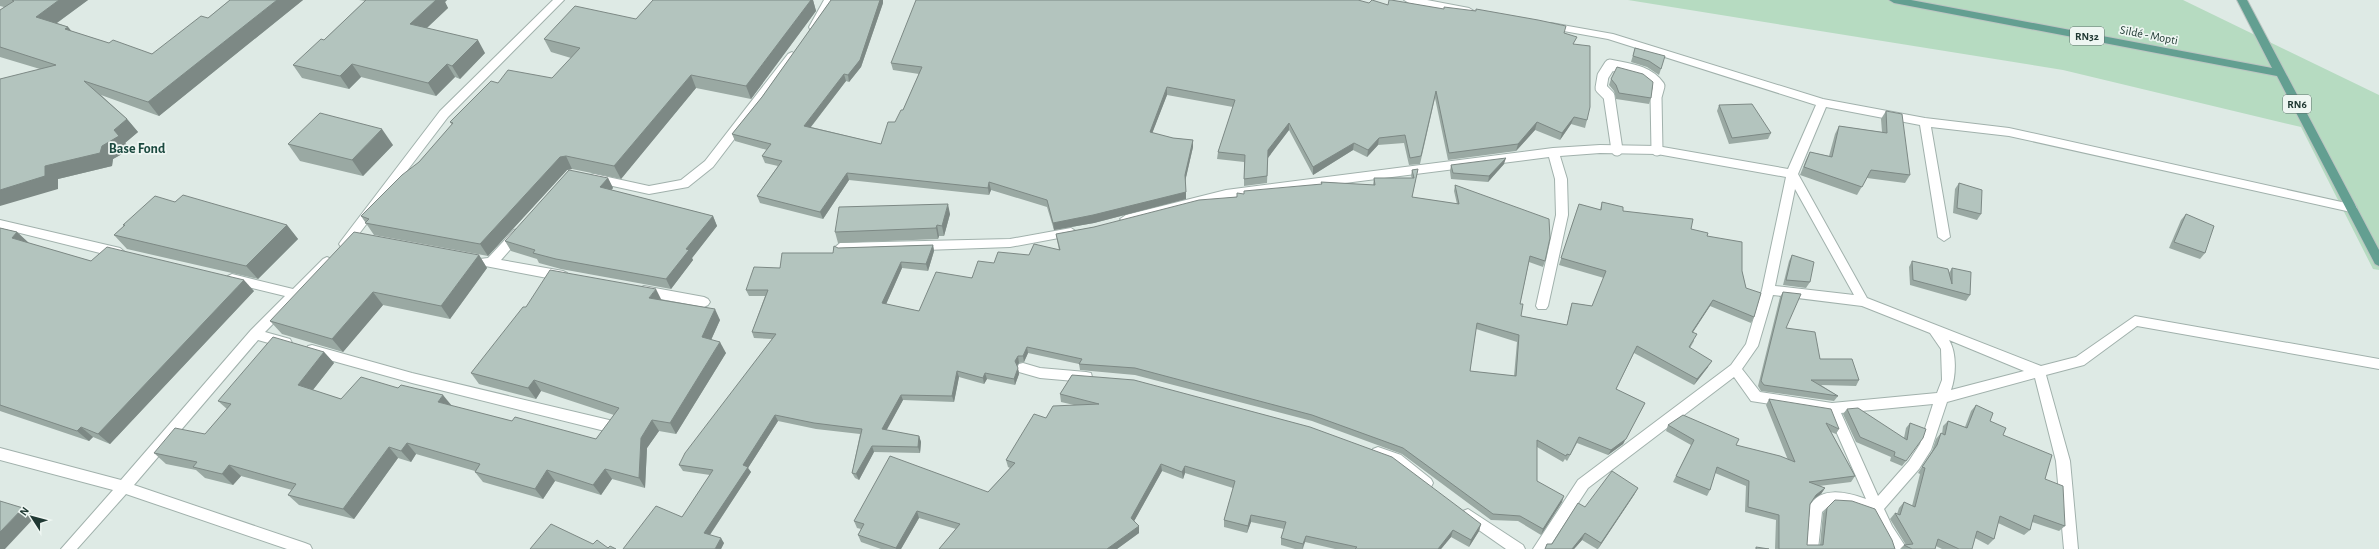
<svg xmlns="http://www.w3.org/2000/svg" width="2379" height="549" font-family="'Alegreya Sans',sans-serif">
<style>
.green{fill:#b6dbc1}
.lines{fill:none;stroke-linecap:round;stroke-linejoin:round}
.service-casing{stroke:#a1b1ac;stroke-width:13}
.minor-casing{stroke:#a1b1ac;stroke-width:2}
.primary-casing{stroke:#bcc4c2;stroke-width:2}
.service{stroke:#fff;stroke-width:11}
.minor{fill:#fff;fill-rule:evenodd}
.primary{fill:#639f91;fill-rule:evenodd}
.wall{fill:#9aa9a3;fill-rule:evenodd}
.shaded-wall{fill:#7d8985}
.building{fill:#b3c4be;stroke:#7d8985;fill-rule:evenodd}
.labels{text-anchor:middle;stroke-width:3.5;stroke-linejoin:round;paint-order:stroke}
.shield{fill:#eef6f2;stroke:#5e726c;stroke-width:1}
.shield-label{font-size:11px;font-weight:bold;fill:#203933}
.street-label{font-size:12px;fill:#203933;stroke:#eef6f2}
.quarter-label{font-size:14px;font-weight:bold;fill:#1c4a40;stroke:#eef6f2}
</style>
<rect width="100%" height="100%" fill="#deeae5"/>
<polygon class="green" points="1628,0 2183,0 2379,95 2379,270 2373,269 2301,127 2063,70"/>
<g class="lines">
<defs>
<path id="service" d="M1617 150 1609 96 1601 88 1603 76 1610 65C1628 69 1648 70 1659 86L1656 97 1657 150"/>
<g id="minor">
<polygon points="553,0 564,0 448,117 349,247 341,247 339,244 341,241 440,111"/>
<polygon points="824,0 834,0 818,29 810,29 809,27"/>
<polygon points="1404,0 1427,0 1469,8 1474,11 1469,14 1409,3"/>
<path d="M1551 23 1613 34 1823 99 1925 118 2009 128 2355 205 2357 208 2355 211 2351 212 2009 136 1931 127 1950 237 1944 241 1938 237 1920 125 1826 107 1798 174 1867 298 2041 366 2076 357 2135 316 2379 359V369L2137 326 2084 365 2046 375 2070 461 2078 549H2064L2056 461 2035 378 1947 402 1931 450 1919 469 1884 509 1892 526 1907 549H1892L1882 534 1872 513 1848 505 1831 504 1822 512 1818 549H1804L1808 509C1819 485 1846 492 1866 499L1828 413 1751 401 1734 377 1588 488 1548 549H1533L1578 480 1731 365 1746 344 1762 290 1786 177 1657 154 1600 153 1560 156 1567 179 1568 215 1548 306 1546 309H1538L1536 306 1556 215 1555 179 1549 157 1226 198 1126 223 1120 219 1126 215 1226 190 1553 148 1600 145 1657 146 1788 169 1816 105 1608 39 1547 28V24ZM1795 189 1854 295 1775 286ZM1773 295 1862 306 1930 333 1941 349 1942 380 1937 393 1832 403 1760 392 1742 369 1758 346ZM1949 340 2024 371 1951 390C1956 376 1957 353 1949 340ZM1933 404 1920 444 1909 461 1878 496 1841 413Z"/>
<polygon points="792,52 797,56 796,58 713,167 688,187 649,194 590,181 588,178 590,175 594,174 649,186 681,180 705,161 788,54"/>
<polygon points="0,220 120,248 126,253 120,258 0,228"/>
<polygon points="1071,228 1077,232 1075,235 1010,247 840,253 834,248 840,243 1010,239"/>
<polygon points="518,229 522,230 524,233 522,236 501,260 563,271 567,273 569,276 567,279 563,281 480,265 478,262 480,259 488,258 514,230"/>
<polygon points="327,257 331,259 333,262 331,265 265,332 290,339 292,343 290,347 286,348 258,340 134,485 305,543 310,545 312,549 287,549 126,494 77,549 61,549 113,490 0,460 0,448 121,480 251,330 285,296 228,282 226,279 228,276 232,274 293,289 323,259"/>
<polygon points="644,286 704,297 708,299 710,302 708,305 704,307 644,296 640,294 638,291 640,288"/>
<polygon points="312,345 412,373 609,420 614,422 616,426 614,430 609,432 412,383 308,354 306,350 308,346"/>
<polygon points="1023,363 1040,368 1086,372 1091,373 1092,377 1091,381 1086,382 1040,378 1019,372 1017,368 1019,364"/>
<polygon points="1378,447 1401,455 1431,479 1433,483 1431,487 1426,489 1421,487 1392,463 1373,457 1371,453 1373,449"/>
<polygon points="1468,509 1523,545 1525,549 1506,549 1463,519 1461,515 1463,511"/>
</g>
<polygon id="primary" points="1889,0 1911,0 2272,68 2237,0 2247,0 2379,250 2379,266 2375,264 2277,76 1894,3"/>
</defs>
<use href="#service" class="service-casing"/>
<use href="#minor" class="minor-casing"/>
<use href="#primary" class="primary-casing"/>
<use href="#service" class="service"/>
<use href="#minor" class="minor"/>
<use href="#primary" class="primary"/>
</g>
<g class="wall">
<polygon points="0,0 88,0 57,23 68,27 71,31 109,43 152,54 208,18 230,0 303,0 159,116 101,95 127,119 138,132 125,143 131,149 113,159 112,166 58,179 58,189 40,69 0,57 0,10 4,7 0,6"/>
<polygon points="359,0 447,0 445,2 448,8 427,28 485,53 460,79 455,77 436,96 361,77 349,89 302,78 293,65 324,40 365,1"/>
<polygon points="653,0 813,0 816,11 751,99 696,88 621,179 572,169 567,170 488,256 374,235 361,216 419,162 452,125 450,122 498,83 552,78 571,58 551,52 544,39 636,19"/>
<polygon points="831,0 883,0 883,3 861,67 849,82 846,81 811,127 881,144 903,110 919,74 893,70 891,63 1369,3 1564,33 1574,45 1587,120 1585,128 1571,124 1560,140 1535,130 1516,151 1448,160 1435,98 1420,164 1409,165 1404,143 1378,145 1367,157 1353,150 1313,175 1289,130 1268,157 1267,183 1244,186 1244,162 1217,159 1218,152 1233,107 1167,95 1152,133 1173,138 1193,140 1193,147 1185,181 1186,199 1094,223 1054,230 1047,207 991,190 989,195 849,180 823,219 760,203 757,196 778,166 765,163 762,156 767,150 735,141 732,134 762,97"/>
<polygon points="1635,48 1661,69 1659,75 1647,67 1631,62"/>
<polygon points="1611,79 1651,98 1649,104 1616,99 1614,91 1609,85"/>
<polygon points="1719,105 1771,133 1768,139 1729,144 1717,111"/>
<polygon points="1886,111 1910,175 1905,183 1867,178 1857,195 1800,175 1806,160 1810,152 1829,156 1835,134 1839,126 1882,132 1881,119"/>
<polygon points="288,144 393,145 363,176 300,161"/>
<polygon points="1504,164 1488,182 1451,179 1450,171 1451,165"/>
<path d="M1418 169 1412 197 1457 204 1454 191 1455 185 1545 261 1543 267 1529 262 1520 304 1521 316 1567 325 1570 309 1572 303 1592 306 1604 278 1559 265 1579 204 1600 210 1602 202 1623 211 1691 229 1707 236 1742 271 1746 288 1754 317 1751 323 1710 306 1693 332 1694 341 1690 348 1708 367 1694 385 1634 353 1616 389 1645 403 1623 444 1608 455 1577 443 1567 461 1565 459 1563 462 1537 447V481L1562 502 1541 535 1518 521 1491 520 1402 454 1312 421 1135 375 1080 370 1079 364 1028 353 1024 362 1019 363 1017 365 1019 374 1015 385 987 379 984 384 959 377 954 402 903 400 886 430 919 436 921 442 920 453 874 452 859 480 855 478 852 473 860 434 816 429 778 421 748 468 751 472 710 535 724 543 721 549 682 517 710 475 683 471 679 465 772 339 754 338 752 332 765 296H749L746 290 780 268 833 253 838 248 933 245 934 251 928 271 902 268 886 304 919 311 994 263 1029 255 1059 250 1057 240 1056 234 1094 227 1237 197 1244 194 1321 184V182L1373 185 1374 178H1412L1411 176 1412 170ZM1476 329 1517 342 1514 376 1470 371Z"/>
<polygon points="608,178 613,188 611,190 713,216 717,226 692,258 693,260 671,289 561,269 539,263 537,259 511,251 505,241"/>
<polygon points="1959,183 1981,214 1977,220 1953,213 1955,189"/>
<polygon points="175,202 287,225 298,239 258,279 127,249 114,235 124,226 123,225"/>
<polygon points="950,214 944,236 939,236 938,239 838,243 835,232"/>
<polygon points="2186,214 2205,253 2200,259 2169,248 2181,220"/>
<polygon points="0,228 17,232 28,243 91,261 254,291 110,444 93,437 89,441 0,411"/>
<polygon points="479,255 487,268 450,319 383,305 343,352 282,334 270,321"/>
<polygon points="1792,255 1810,282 1806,288 1783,285 1789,261"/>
<polygon points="1912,261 1949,273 1952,268 1970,295 1966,301 1910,285 1909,267"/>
<polygon points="1783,292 1786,328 1820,359 1859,380 1856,386 1821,385 1838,396 1834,401 1761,391 1758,386 1780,297"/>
<polygon points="662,300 720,320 711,340 726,353 676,434 659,431 647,448 645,488 612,479 601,495 555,481 543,499 483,482 475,472 475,471 416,454 411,462 398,458 354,519 299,505 288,495 292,490 241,476 233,485 205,478 196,470 166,464 154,453 205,434 227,409 218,401 324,352 334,363 313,390 341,399 451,406 512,421 596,439 614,415 541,391 536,399 479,384 471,373 526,307"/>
<polygon points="1072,375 1481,524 1479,531 1469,547 1451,537 1441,549 1335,549 1305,542 1303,549 1295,549 1281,545 1281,538 1284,529 1251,522 1247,533 1224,527 1224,520 1233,488 1185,473 1183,479 1162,471 1134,521 1139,526 1139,533 1117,549 939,549 956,529 919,518 901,549 881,549 861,542 858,535 861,529 857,528 854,521 988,492 1010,468 1008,467 1006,460 1046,418 1074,405 1061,402 1060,394"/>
<polygon points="1769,399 1839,429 1836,434 1831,432 1855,476 1851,482 1819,486 1825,488 1821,494 1813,500 1810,504 1807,545 1820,545 1823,513 1827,508 1895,549 1775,549 1776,520 1745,512 1746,486 1715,473 1710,490 1707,496 1673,482 1691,445 1666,431 1668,425 1736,445 1788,460 1766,405"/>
<polygon points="1976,405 1990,421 2003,435 2045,479 2065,526 2059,531 2032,522 2030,530 2024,535 1998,523 1994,539 1988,545 1975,538 1972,549 1942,549 1936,546 1935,549 1900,549 1904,545 1906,545 1890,519 1895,513 1897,514 1899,508 1904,502 1912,506 1920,474 1918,473 1932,451 1936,439 1941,433 1942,434 1943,426 1948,421 1965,427 1971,411"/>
<polygon points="1847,409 1904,438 1906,428 1910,423 1906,461 1902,466 1890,461 1891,457 1856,442 1843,414"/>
<polygon points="1638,488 1634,495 1598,549 1597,549 1582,540 1574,549 1545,549 1547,544 1552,544 1585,507"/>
</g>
<g class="shaded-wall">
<polygon points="59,0 88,0 47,30 36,17"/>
<polygon points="277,0 303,0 159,116 148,102"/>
<polygon points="436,0 447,0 445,2 448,8 417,37 410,24"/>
<polygon points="811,0 813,0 816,11 751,99 746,86"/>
<polygon points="880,0 883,0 883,3 861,67 849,82 848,75"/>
<polygon points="68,27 79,40 65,29"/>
<polygon points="478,40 485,53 460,79 452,66"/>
<polygon points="352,64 361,77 349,89 340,76"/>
<polygon points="447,64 455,77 436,96 428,83"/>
<polygon points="844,74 846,81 806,133 804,126"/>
<polygon points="691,75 696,88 621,179 614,166"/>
<polygon points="1167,87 1167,95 1150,139 1150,132"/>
<polygon points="1574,117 1571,124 1560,140 1562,133"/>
<polygon points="127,119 138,132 125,143 131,149 113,159 112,166 58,179 58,189 0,206 0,190 45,166 114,130"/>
<polygon points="1537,122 1535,130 1516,151 1518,144"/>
<polygon points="1289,123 1289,130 1268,158 1268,150"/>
<polygon points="382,129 393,145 363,176 352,160"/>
<polygon points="1379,138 1378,145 1367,157 1368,150"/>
<polygon points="1193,140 1193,147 1185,182 1185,175"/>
<polygon points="1354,143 1353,150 1313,175 1313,167"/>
<polygon points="566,156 572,169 567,170 488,256 480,244 560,157"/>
<polygon points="1506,158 1504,164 1488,182 1489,176"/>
<polygon points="847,173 849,180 823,219 820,212"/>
<polygon points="608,178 613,188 605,197 600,187"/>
<polygon points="989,182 991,190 989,195 988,188"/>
<polygon points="1186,192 1186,199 1094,223 1054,230 1053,223"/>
<polygon points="948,204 950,214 944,236 942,226"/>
<polygon points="713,216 717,226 692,258 693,260 671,289 666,279 686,249"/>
<polygon points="287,225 298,239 258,279 246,266"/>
<polygon points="937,225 939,236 938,239 936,228"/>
<polygon points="17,232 29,243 12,238"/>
<polygon points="933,245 934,251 928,271 926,264"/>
<polygon points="479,255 487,268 450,319 441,306"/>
<polygon points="901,262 902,268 884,309 882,303"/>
<polygon points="244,280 254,291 110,444 98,434"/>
<polygon points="656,289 662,301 649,298"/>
<polygon points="373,292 383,305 343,352 332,339"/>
<polygon points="1713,300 1710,306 1689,338 1692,332"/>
<polygon points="715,309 720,320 707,349 702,337"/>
<polygon points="720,342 726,353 676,434 670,423"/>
<polygon points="1027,347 1028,353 1024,362 1023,356"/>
<polygon points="324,352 334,363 308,396 298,385"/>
<polygon points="1018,356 1019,363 1016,367 1015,361"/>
<polygon points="1712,361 1708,367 1694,385 1697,379"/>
<polygon points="1018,368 1019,374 1015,385 1014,379"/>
<polygon points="957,371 959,377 954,402 952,396"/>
<polygon points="985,373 987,379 984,384 983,378"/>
<polygon points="534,380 541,391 536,399 528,388"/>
<polygon points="443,395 452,406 438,402"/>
<polygon points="901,395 903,400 884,435 882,429"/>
<polygon points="1645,403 1623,444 1608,455 1611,450"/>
<polygon points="775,415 778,421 748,468 751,472 707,539 704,533 743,465"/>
<polygon points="652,420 659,431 647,448 645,488 639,478 641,438"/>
<polygon points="81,427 93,437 89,441 77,431"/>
<polygon points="919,436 921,442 920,453 918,447"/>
<polygon points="407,443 416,454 411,462 401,451"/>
<polygon points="872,446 874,452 859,480 856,474"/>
<polygon points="389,447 398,458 354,519 343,509"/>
<polygon points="1161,464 1162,471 1132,525 1131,518"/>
<polygon points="229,465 241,476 233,485 222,474"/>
<polygon points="1185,466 1185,473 1183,479 1182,472"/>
<polygon points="605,469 612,479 601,495 593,485"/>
<polygon points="547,470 555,481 543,499 535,489"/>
<polygon points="1638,488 1634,495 1598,549 1601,543"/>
<polygon points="1825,488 1821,494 1812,500 1816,495"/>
<polygon points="1564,496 1562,502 1541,535 1543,529"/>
<polygon points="23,508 35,517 5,549 0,549 0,532"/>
<polygon points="917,511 919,518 901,549 896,549 896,548"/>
<polygon points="1251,515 1251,522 1247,533 1248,526"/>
<polygon points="1481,524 1479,531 1469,547 1471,540"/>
<polygon points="1139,526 1139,533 1117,549 1107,549"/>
<polygon points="1453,530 1451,537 1441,549 1438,549"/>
<polygon points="1585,533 1582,540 1574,549 1572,549"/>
<polygon points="1306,536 1305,542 1302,549 1303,544"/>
<polygon points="721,538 724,543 721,549 715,549"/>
</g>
<g class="building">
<polygon points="12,0 59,0 36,17 68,27 65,29 109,43 113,40 152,54 201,16 208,18 230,0 277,0 148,102 84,81 127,119 114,130 119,136 102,146 100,153 45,166 45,176 0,190 0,79 56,65 0,47 0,10 14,1"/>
<polygon points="366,0 436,0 410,24 478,40 452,66 447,64 428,83 352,64 340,76 293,65 321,39 324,40"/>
<polygon points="653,0 811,0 746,86 691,75 614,166 566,156 560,157 480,244 365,223 369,219 361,216 402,175 419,162 453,123 450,122 491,81 498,83 508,70 552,78 580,48 544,39 575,6 636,19"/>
<polygon points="831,0 880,0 860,60 848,75 844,74 804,126 881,144 888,122 895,122 901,110 903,110 922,67 891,63 916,0 1358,0 1369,3 1372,0 1388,5 1389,0 1391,0 1444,9 1444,7 1476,11 1476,9 1538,20 1566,26 1564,33 1577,37 1573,44 1590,46 1590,107 1587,120 1574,117 1562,133 1537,122 1518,144 1449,153 1436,91 1421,156 1410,158 1405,135 1379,138 1368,150 1354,143 1313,167 1289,123 1268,150 1267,176 1244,179 1245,155 1218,152 1235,100 1167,87 1150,132 1173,138 1193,140 1185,175 1186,192 1093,215 1053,223 1047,200 989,182 988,188 847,173 820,212 757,196 782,161 762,156 771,144 732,134 762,97"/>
<polygon points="1635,48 1665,56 1661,69 1649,61 1633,56"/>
<polygon points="1617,67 1643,74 1653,82 1651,98 1619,93 1616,85 1611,79"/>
<polygon points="1752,104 1771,133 1732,138 1719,105"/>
<polygon points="1886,111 1902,114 1910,175 1871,170 1862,187 1804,167 1810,152 1832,157 1839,126 1887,133"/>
<polygon points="320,113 382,129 352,160 288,144"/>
<polygon points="1506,158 1489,176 1453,173 1451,165"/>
<path d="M1418 169 1412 197 1459 204 1455 185 1549 219 1550 238 1545 261 1530 256 1520 304H1523L1521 316 1567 325 1572 303 1592 306 1606 271 1561 258 1579 204 1601 210 1602 202 1623 207V211L1693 219 1691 229 1708 233 1707 236 1742 242V271L1746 288 1761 293 1754 317 1713 300 1692 332 1697 334 1689 347 1712 361 1697 379 1637 346 1616 389 1645 403 1626 439 1611 450 1579 437 1570 455 1567 454 1566 456 1537 440V481L1564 496 1543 529 1520 516 1493 514 1403 448 1312 415 1135 368 1079 364 1082 359 1027 347 1023 356H1018L1015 361 1018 368 1014 379 985 373 983 378 957 371 952 396 901 395 882 429 919 436 918 447 872 446 856 474 852 473 862 429 814 423 775 415 743 465 748 467 704 533 721 538 715 549H623L656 506 682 517 713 470 679 465 685 453 776 334 752 332 768 290H746L754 267 780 268 782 253H833L834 246 838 248 933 245 926 264 901 262 882 303 919 311 936 272 972 278 978 261 994 263 998 252 1029 255 1034 244 1060 250 1056 234 1094 227 1199 200 1237 197V193L1244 194V191L1322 184 1321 182 1375 185 1374 178H1414L1412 170ZM1477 323 1519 335 1516 376 1470 371Z"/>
<polygon points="569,170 608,178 600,187 713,216 686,249 689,250 666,279 556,259 533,253 535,250 505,241"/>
<polygon points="1959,183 1982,190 1981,214 1957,208"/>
<polygon points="183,195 287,225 246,266 114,235 125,225 123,225 155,196 175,202"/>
<polygon points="948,204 942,226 937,225 936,228 835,232 839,207"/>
<polygon points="2186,214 2214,226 2205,253 2174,242"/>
<polygon points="0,228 17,232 12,238 91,261 107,247 244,280 98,434 81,427 77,431 0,405"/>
<polygon points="354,232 479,255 441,306 373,292 332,339 270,321"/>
<polygon points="1792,255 1814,262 1810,282 1786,280"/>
<polygon points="1912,261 1948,269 1952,284 1952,268 1971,272 1970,295 1913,280"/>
<polygon points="550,270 656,289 649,298 715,309 702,337 720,342 670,423 652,420 641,438 639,478 605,469 593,485 547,470 535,489 475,472 480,464 407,443 401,451 389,447 343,509 288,495 296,484 229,465 222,474 193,467 197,462 154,453 175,428 205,434 231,404 218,401 273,337 324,352 298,385 341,399 361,377 398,388 401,385 443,395 438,402 512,421 515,417 596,439 619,408 534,380 528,388 471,373 523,307 526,307"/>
<polygon points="1783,292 1801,294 1786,328 1815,332 1820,359 1852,359 1859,380 1811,380 1838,396 1764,385 1761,381"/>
<polygon points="1072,375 1134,380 1310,427 1392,457 1481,524 1471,540 1453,530 1438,549 1355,549 1357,547 1306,536 1303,544 1281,538 1286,522 1251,515 1248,526 1224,520 1235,481 1185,466 1182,472 1161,464 1131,518 1139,526 1107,549 939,549 960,524 917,511 896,548 858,535 864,524 854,521 890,456 988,492 1015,463 1006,460 1034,414 1046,418 1053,406 1099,404 1060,394"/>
<polygon points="1769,399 1831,409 1839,429 1826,423 1855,476 1809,482 1825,488 1816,495 1810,504 1807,545 1823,545 1827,508 1835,500 1852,501 1875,509 1892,540 1895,549 1779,549 1779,515 1748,507 1749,481 1717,467 1710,490 1676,476 1694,440 1668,425 1683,415 1739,439 1736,445 1780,456 1795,462"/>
<polygon points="1976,405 1993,413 1990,421 2006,428 2003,435 2052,455 2045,479 2063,486 2065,526 2034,515 2030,530 2000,516 1994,539 1977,531 1972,549 1959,549 1938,539 1935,549 1912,549 1904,545 1913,544 1895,513 1900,515 1904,502 1915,507 1925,468 1922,467 1937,445 1941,433 1945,435 1948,421 1967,428"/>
<polygon points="1858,408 1907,440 1910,423 1926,429 1923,438 1906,461 1894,456 1895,452 1860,437 1847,409"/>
<polygon points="1612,471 1638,488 1601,543 1585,533 1572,549 1545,549 1547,544 1552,544 1578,503 1585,507"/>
<polygon points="0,501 23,508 0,532"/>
<polygon points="551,524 593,544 597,540 608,548 610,546 616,549 530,549"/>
<polygon points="1756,547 1769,549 1756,549"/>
</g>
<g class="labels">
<g class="shield">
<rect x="2070" y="27" width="34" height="18" rx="3"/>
<rect x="2283" y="95" width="28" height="18" rx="3"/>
</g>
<g class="shield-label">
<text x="2087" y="40">RN32</text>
<text x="2297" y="108">RN6</text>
</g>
<g class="street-label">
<text transform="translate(2149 35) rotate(11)" y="4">Sildé - Mopti</text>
</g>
<g class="quarter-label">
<text x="137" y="153">Base Fond</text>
</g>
</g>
<g transform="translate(32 517) rotate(306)" stroke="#eef6f2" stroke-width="3" paint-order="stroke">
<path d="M0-3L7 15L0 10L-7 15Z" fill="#203933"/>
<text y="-6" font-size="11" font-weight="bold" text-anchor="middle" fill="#203933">N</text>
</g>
</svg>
